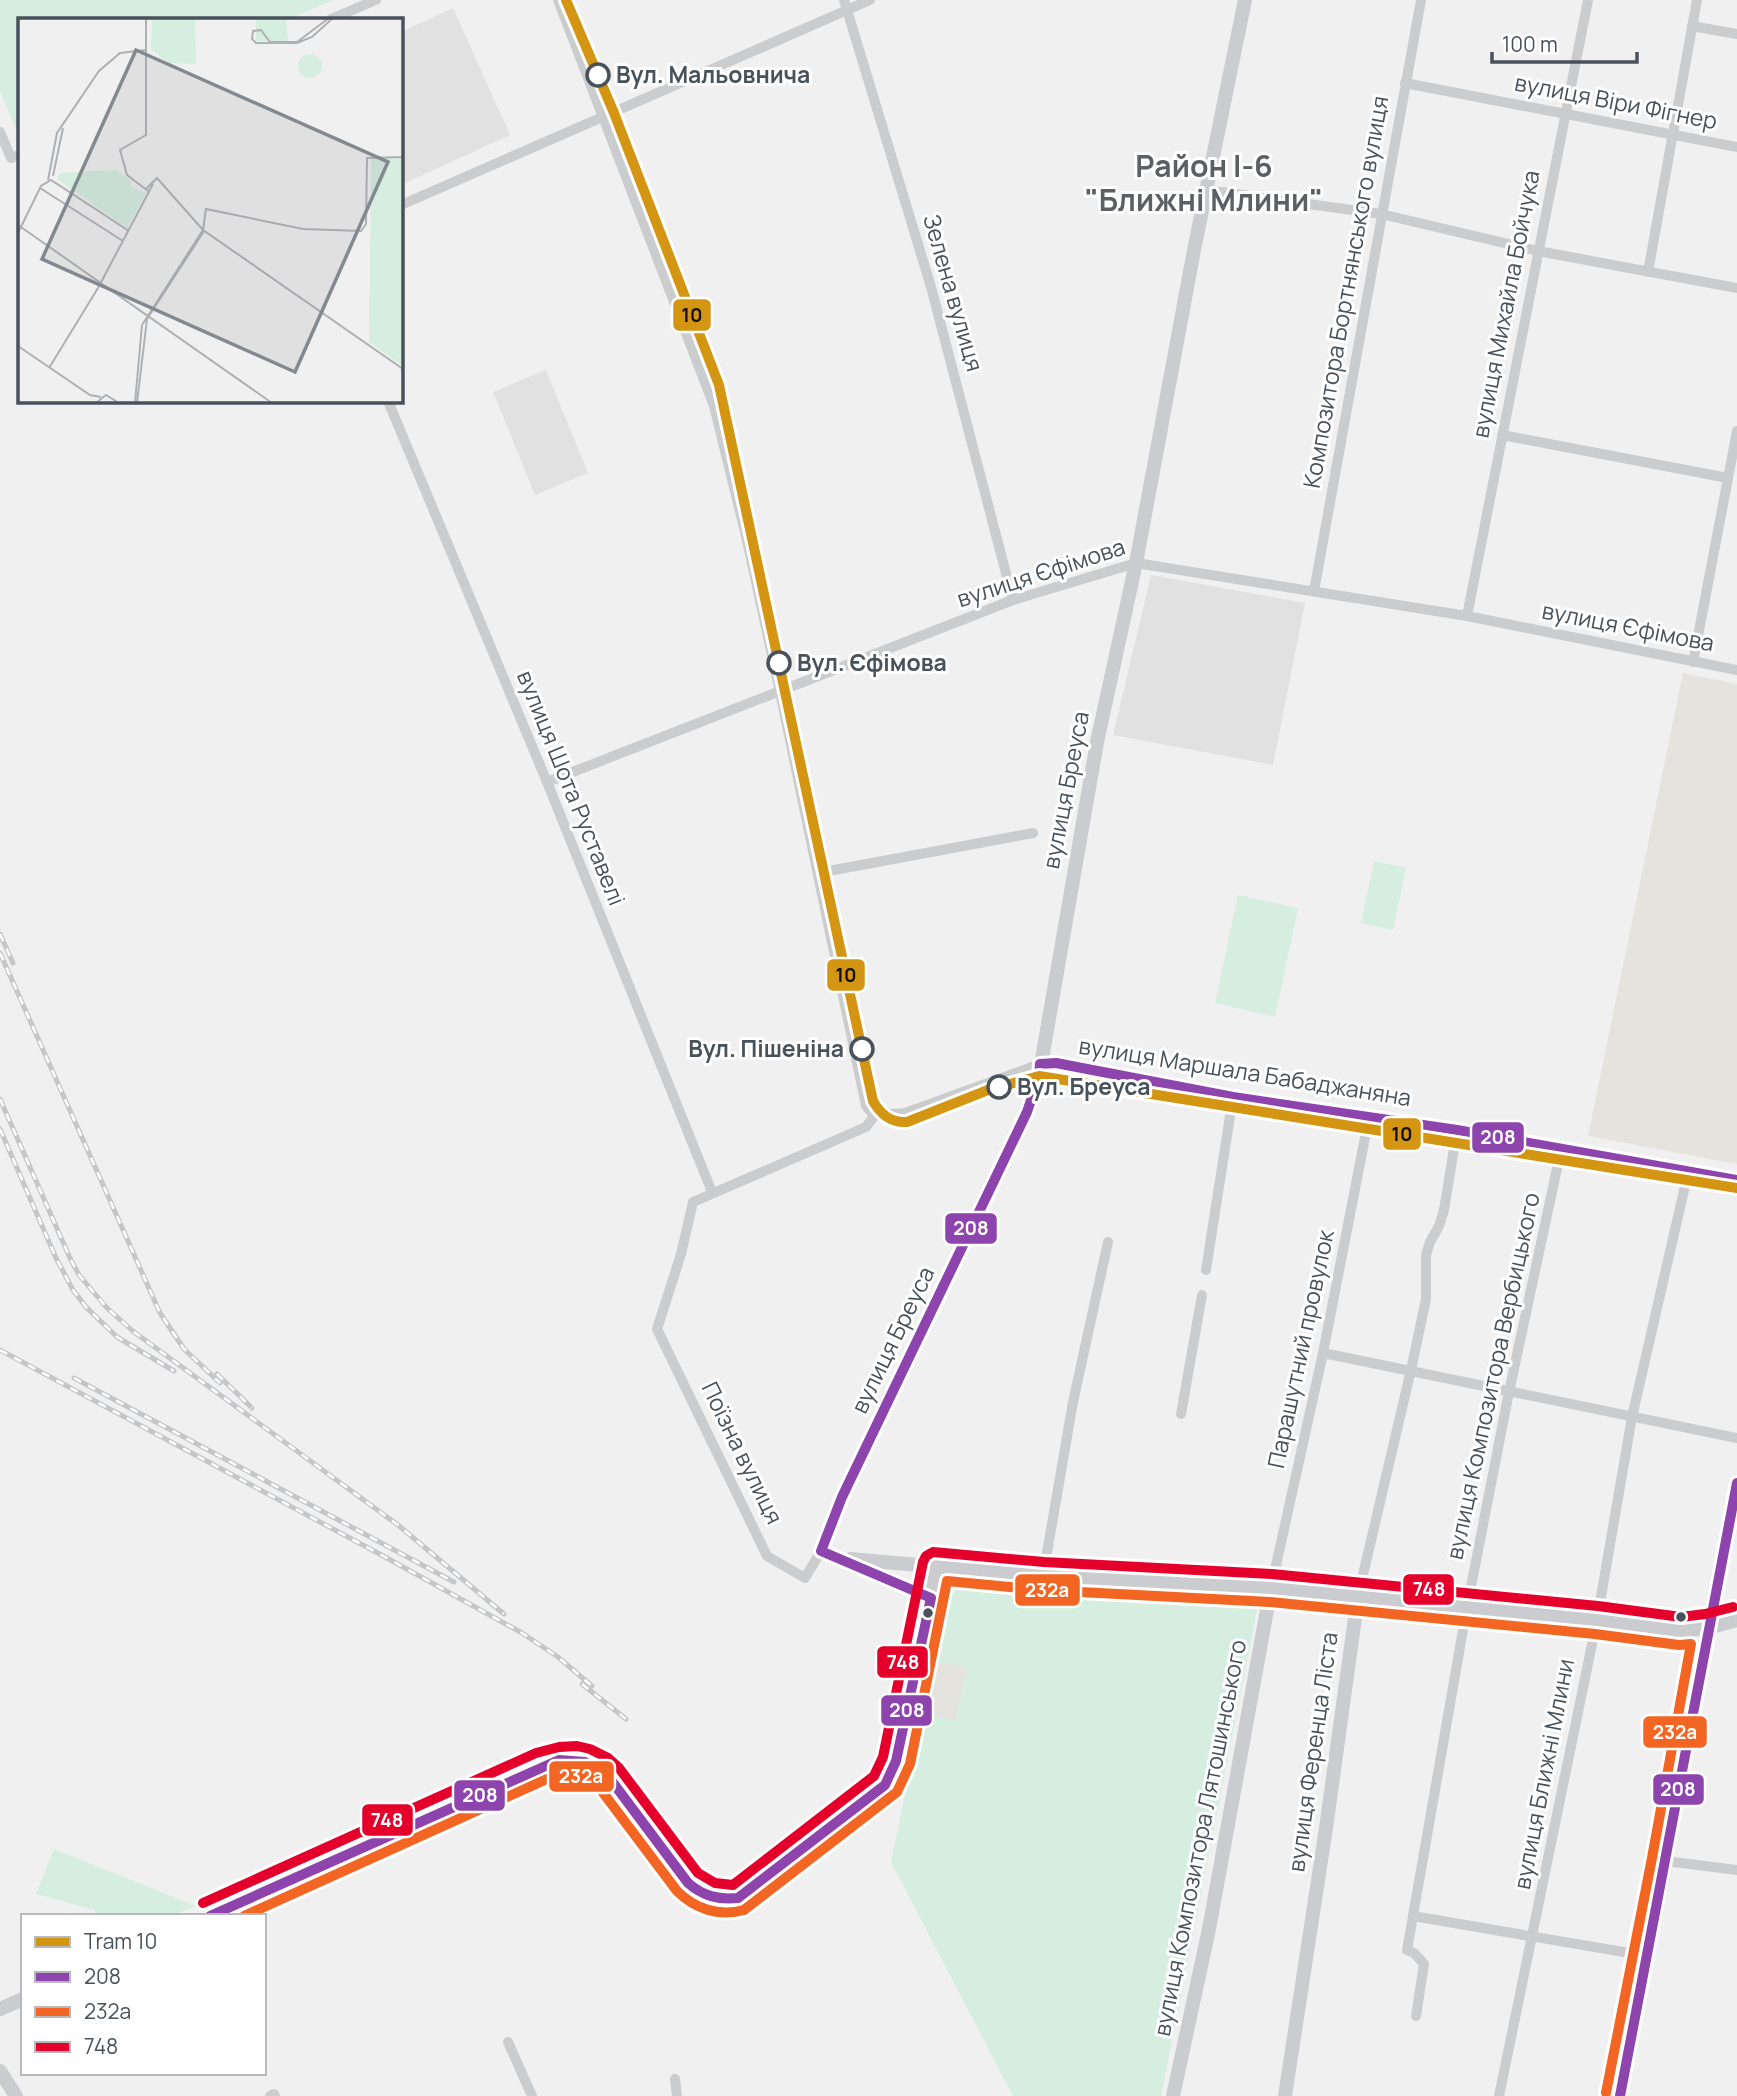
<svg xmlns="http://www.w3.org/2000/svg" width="1737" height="2096" font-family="Manrope,sans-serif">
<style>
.commercial{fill:#e5e3de}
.education{fill:#e2e1e1}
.green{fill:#d5eedf}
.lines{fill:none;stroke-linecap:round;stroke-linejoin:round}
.street{stroke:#caccce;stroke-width:10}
.secondary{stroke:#cbcccf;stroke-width:14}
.rail-casing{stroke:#c5c6c8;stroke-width:5}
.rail{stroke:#fff;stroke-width:2.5;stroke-dasharray:8;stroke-linecap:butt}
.bus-1-casing{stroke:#fff;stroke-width:16}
.bus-2-casing{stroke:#fff;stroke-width:16}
.bus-3-casing{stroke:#fff;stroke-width:16}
.bus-1{stroke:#8e44ad;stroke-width:10}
.bus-2{stroke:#f26522;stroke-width:10}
.bus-3{stroke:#e4002b;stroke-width:10}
.tram-1-casing{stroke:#fff;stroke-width:16}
.tram-1{stroke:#d49512;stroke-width:10}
.stop-dot{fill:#fff;stroke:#48525b;stroke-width:3.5}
.bus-dot{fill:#48525b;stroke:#fff;stroke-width:2.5}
.labels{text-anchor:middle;stroke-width:6;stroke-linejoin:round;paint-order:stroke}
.stop-label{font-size:23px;font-weight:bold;fill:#48525b;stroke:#fff;text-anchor:start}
.street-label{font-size:23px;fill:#48525b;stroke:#fff}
.district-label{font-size:30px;font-weight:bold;fill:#5c5f63;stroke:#fff}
.inset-road{fill:none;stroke:#adb1b4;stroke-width:2}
.view{fill:#83898f;fill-opacity:0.15;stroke:#83898f;stroke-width:3.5}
.inset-edge{fill:none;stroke:#48525b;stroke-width:3.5}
.line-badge{stroke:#fff;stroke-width:2.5}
.badge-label{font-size:19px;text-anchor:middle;font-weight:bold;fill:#fff}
.pale-badge-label{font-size:19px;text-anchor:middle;font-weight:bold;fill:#111}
</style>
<rect width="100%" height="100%" fill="#f0f0f0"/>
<g class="commercial">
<polygon points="1683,673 1737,684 1737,1164 1588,1136"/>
<polygon points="933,1660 967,1667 956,1721 922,1714 921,1693 928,1664"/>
</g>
<g class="education">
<polygon points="453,8 510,135 401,185 401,32"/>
<polygon points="546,370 588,473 535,495 493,392"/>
<polygon points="1151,575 1305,603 1273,765 1113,735"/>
</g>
<g class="green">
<polygon points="0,0 333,0 289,19 19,19 19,136 0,91"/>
<polygon points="1374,861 1406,868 1393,930 1361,923"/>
<polygon points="1238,895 1298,908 1275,1017 1215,1003"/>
<polygon points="961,1584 1258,1605 1161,2096 1013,2096 891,1862 922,1714 956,1721 967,1667 933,1660 945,1601"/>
<polygon points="54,1849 196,1906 170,1916 95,1916 95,1910 36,1894"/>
</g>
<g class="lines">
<g class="street">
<polyline points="558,0 714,406 746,536 780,692 866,1106 874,1116"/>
<polyline points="844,0 931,287 1013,600"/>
<polyline points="331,19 376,0"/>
<polyline points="1692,26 1737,34"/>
<polyline points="1405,83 1737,147"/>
<polyline points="0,132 11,158 19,155"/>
<polyline points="1207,190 1381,214 1538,251 1737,288"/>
<polyline points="401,205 870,0"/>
<polyline points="1648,272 1697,0"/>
<polyline points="388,401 547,782 712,1192"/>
<polyline points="1502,435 1728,478"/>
<polyline points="1314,591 1421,0"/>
<polyline points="1467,616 1588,0"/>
<polyline points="1693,662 1737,431"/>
<polyline points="547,782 1013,600 1136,563 1467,616 1737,670"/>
<polyline points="818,873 1033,833"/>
<polyline points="1206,1270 1233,1097"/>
<polyline points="1323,1353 1737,1438"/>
<polyline points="1181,1414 1202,1295"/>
<path d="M821 1551 805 1578 767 1556 657 1329 681 1254 693 1202 866 1127 874 1116C885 1113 896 1115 908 1112L1040 1064"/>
<polyline points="1043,1576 1073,1402 1108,1242"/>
<polyline points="1271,1588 1323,1353 1369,1117"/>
<polyline points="1358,1596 1411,1370 1426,1299 1426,1255 1430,1242 1439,1226 1444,1210 1457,1130"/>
<polyline points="1666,1861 1737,1870"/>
<polyline points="1413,1916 1647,1956"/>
<polyline points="1416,2016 1424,1964 1414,1953 1407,1950 1413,1916 1467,1607 1509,1392 1561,1150"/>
<polyline points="508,2042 532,2096"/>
<polyline points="675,2079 677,2096"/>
<polyline points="270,2096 274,2094 275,2096"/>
<polyline points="1499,2096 1597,1620 1632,1417 1688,1173"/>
</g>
<g class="secondary">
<polyline points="1040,1064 1056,1063 1233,1097 1457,1130 1737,1180"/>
<polyline points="850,1559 1043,1576 1271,1588 1597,1620 1681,1631 1708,1628 1737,1620"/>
<polyline points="931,1598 821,1551 842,1497 1027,1112 1039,1076 1097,742 1136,563 1194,250 1245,0"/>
<path d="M209 1916 542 1766C571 1756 584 1756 608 1776L688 1883C703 1897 718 1901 738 1898L885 1785 896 1761 936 1566"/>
<polyline points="0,2009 23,1999"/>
<polyline points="0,2071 16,2096"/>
<polyline points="1173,2096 1209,1929 1271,1588"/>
<polyline points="1285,2096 1326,1828 1358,1596"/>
<polyline points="1620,2096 1666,1861 1708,1628 1737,1483"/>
</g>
<defs>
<g id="rail">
<polyline points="0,934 13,963"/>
<polyline points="0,953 160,1313 184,1349 220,1383"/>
<polyline points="0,1099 70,1258 79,1275 107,1308 134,1332 398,1525 504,1614"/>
<polyline points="0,1129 56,1258 73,1290 86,1307 117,1337 174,1371"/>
<polyline points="0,1350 387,1558 522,1633 558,1657 592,1686"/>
<polyline points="217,1374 252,1408"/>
<polyline points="74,1378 454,1582"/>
<polyline points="582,1684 626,1719"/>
</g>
</defs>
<use href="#rail" class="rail-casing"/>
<use href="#rail" class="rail"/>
<defs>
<g id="bus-1">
<path d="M210 1916 559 1760 585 1762 608 1776 688 1883C703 1896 718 1900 738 1898L885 1785 896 1761 931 1598 821 1551 842 1497 1027 1112 1039 1076 1040 1064 1056 1063 1233 1097 1457 1130 1737 1180"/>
<polyline points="1620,2096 1737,1483"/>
</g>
<path id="bus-2" d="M244 1916 547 1779C568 1772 580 1772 598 1786L677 1891C695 1909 719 1917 744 1910L897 1792 910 1764 947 1581 1042 1590 1270 1602 1595 1634 1679 1645 1691 1644 1652 1858 1606 2093"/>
<polyline id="bus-3" points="203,1903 536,1753 559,1747 577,1746 590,1749 608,1758 619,1768 698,1873 715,1883 733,1885 874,1776 883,1757 923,1562 926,1556 933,1552 1044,1562 1272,1574 1598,1606 1681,1617 1705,1614 1733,1607"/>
</defs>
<use href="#bus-1" class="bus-1-casing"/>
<use href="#bus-2" class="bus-2-casing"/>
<use href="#bus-3" class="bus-3-casing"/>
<use href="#bus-1" class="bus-1"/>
<use href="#bus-2" class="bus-2"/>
<use href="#bus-3" class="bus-3"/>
<defs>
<path id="tram-1" d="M566 0 614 113 719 385 873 1101C881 1115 891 1123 907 1122L988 1090 1039 1076 1737 1188"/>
</defs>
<use href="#tram-1" class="tram-1-casing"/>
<use href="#tram-1" class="tram-1"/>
</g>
<g class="stop-dot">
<circle cx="598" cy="75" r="11"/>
<circle cx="779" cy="663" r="11"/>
<circle cx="862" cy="1049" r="11"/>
<circle cx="999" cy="1087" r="11"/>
</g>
<g class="bus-dot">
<circle cx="928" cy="1613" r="6"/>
<circle cx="1681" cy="1617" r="6"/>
</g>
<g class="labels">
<g class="stop-label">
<text x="616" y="83">Вул. Мальовнича</text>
<text x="797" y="671">Вул. Єфімова</text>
<text x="844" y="1057" text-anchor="end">Вул. Пішеніна</text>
<text x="1017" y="1095">Вул. Бреуса</text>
</g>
<g class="street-label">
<text transform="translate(1616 102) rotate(11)" y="8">вулиця Віри Фігнер</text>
<text transform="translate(1346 292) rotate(-80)" y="8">Композитора Бортнянського вулиця</text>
<text transform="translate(953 293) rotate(74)" y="8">Зелена вулиця</text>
<text transform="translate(1506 304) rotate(-79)" y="8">вулиця Михайла Бойчука</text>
<text transform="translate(1041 573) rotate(-18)" y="8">вулиця Єфімова</text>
<text transform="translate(1628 627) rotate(11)" y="8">вулиця Єфімова</text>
<text transform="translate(571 788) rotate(68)" y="8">вулиця Шота Руставелі</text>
<text transform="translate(1066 790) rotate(-79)" y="8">вулиця Бреуса</text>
<text transform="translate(1245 1072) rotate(9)" y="8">вулиця Маршала Бабаджаняна</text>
<text transform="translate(893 1340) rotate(-64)" y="8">вулиця Бреуса</text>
<text transform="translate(1301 1349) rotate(-78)" y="8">Парашутний провулок</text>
<text transform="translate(1493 1376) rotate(-78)" y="8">вулиця Композитора Вербицького</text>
<text transform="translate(742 1453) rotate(64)" y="8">Поїзна вулиця</text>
<text transform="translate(1313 1752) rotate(-82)" y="8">вулиця Ференца Ліста</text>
<text transform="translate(1544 1774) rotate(-79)" y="8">вулиця Ближні Млини</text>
<text transform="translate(1200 1838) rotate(-79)" y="8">вулиця Композитора Лятошинського</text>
</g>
<g class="district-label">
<text x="1204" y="177">Район І-6<tspan x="1204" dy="34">"Ближні Млини"</tspan></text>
</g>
</g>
<g transform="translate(18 18)">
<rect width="385" height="385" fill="#f0f0f0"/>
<path d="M134 0H177L178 46 150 45 133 31ZM238 0H268L270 23H238ZM280 48a12 12 0 1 1 24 0a12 12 0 1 1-24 0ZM353 140H385V348L351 324ZM98 152 114 164 112 168 128 175 109 210 39 161 42 155Z" fill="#d5eedf"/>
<path class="inset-road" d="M128 0V117L102 132 109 157 130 173M311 0 279 24H252L243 12 235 13 234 21 238 25H279L294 19 315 0M35 158 45 110M30 162 39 115 81 53 102 35 128 32M22 170 105 223M128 171 139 160 185 212 385 351M0 207 254 385M0 215 23 168 33 162 111 213M0 328 72 377 83 379M31 350 80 270 135 166M78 385 88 377 101 385M117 385 124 307 185 212 188 191 285 211 343 213 348 206 349 140 385 139M119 385 129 301 186 213"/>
<path class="view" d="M118 32 370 144 277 354 24 241Z"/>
<rect width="385" height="385" class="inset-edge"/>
</g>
<g class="line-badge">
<rect x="672" y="298" width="40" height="34" rx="7" fill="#d49512"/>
<rect x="826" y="958" width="40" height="34" rx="7" fill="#d49512"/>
<rect x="1382" y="1117" width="40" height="34" rx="7" fill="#d49512"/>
<rect x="1471" y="1121" width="54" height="33" rx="7" fill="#8e44ad"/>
<rect x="944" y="1212" width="54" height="33" rx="7" fill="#8e44ad"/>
<rect x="1402" y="1573" width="53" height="33" rx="7" fill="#e4002b"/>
<rect x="1014" y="1573" width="67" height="34" rx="7" fill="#f26522"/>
<rect x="876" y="1645" width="53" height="34" rx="7" fill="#e4002b"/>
<rect x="880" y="1694" width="53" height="33" rx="7" fill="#8e44ad"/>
<rect x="1642" y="1715" width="66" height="34" rx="7" fill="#f26522"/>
<rect x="548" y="1760" width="67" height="33" rx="7" fill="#f26522"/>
<rect x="1652" y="1773" width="53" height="33" rx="7" fill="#8e44ad"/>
<rect x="453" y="1779" width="53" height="33" rx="7" fill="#8e44ad"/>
<rect x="361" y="1803" width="53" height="34" rx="7" fill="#e4002b"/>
</g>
<g class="badge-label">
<text x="1498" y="1144">208</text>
<text x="971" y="1235">208</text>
<text x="1429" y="1596">748</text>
<text x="1047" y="1597">232а</text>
<text x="903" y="1669">748</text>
<text x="907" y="1717">208</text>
<text x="1675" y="1739">232а</text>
<text x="581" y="1783">232а</text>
<text x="1678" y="1796">208</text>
<text x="480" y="1802">208</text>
<text x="387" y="1827">748</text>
</g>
<g class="pale-badge-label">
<text x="692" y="322">10</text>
<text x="846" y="982">10</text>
<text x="1402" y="1141">10</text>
</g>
<rect x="21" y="1914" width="245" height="161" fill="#ffffff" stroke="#b6babd" stroke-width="2"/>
<rect x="35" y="1937" width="35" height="10" fill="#d49512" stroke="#b6babd" stroke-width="2"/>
<text x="84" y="1949" font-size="21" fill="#48525b">Tram 10</text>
<rect x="35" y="1972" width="35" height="10" fill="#8e44ad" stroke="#b6babd" stroke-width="2"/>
<text x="84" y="1984" font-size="21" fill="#48525b">208</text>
<rect x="35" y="2007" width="35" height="10" fill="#f26522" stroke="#b6babd" stroke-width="2"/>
<text x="84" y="2019" font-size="21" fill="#48525b">232а</text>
<rect x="35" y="2042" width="35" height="10" fill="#e4002b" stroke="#b6babd" stroke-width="2"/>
<text x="84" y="2054" font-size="21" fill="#48525b">748</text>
<path d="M1492 52v10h145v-10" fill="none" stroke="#48525b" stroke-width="3.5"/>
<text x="1502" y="52" font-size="21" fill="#48525b" stroke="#ffffff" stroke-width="5" paint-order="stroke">100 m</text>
</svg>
